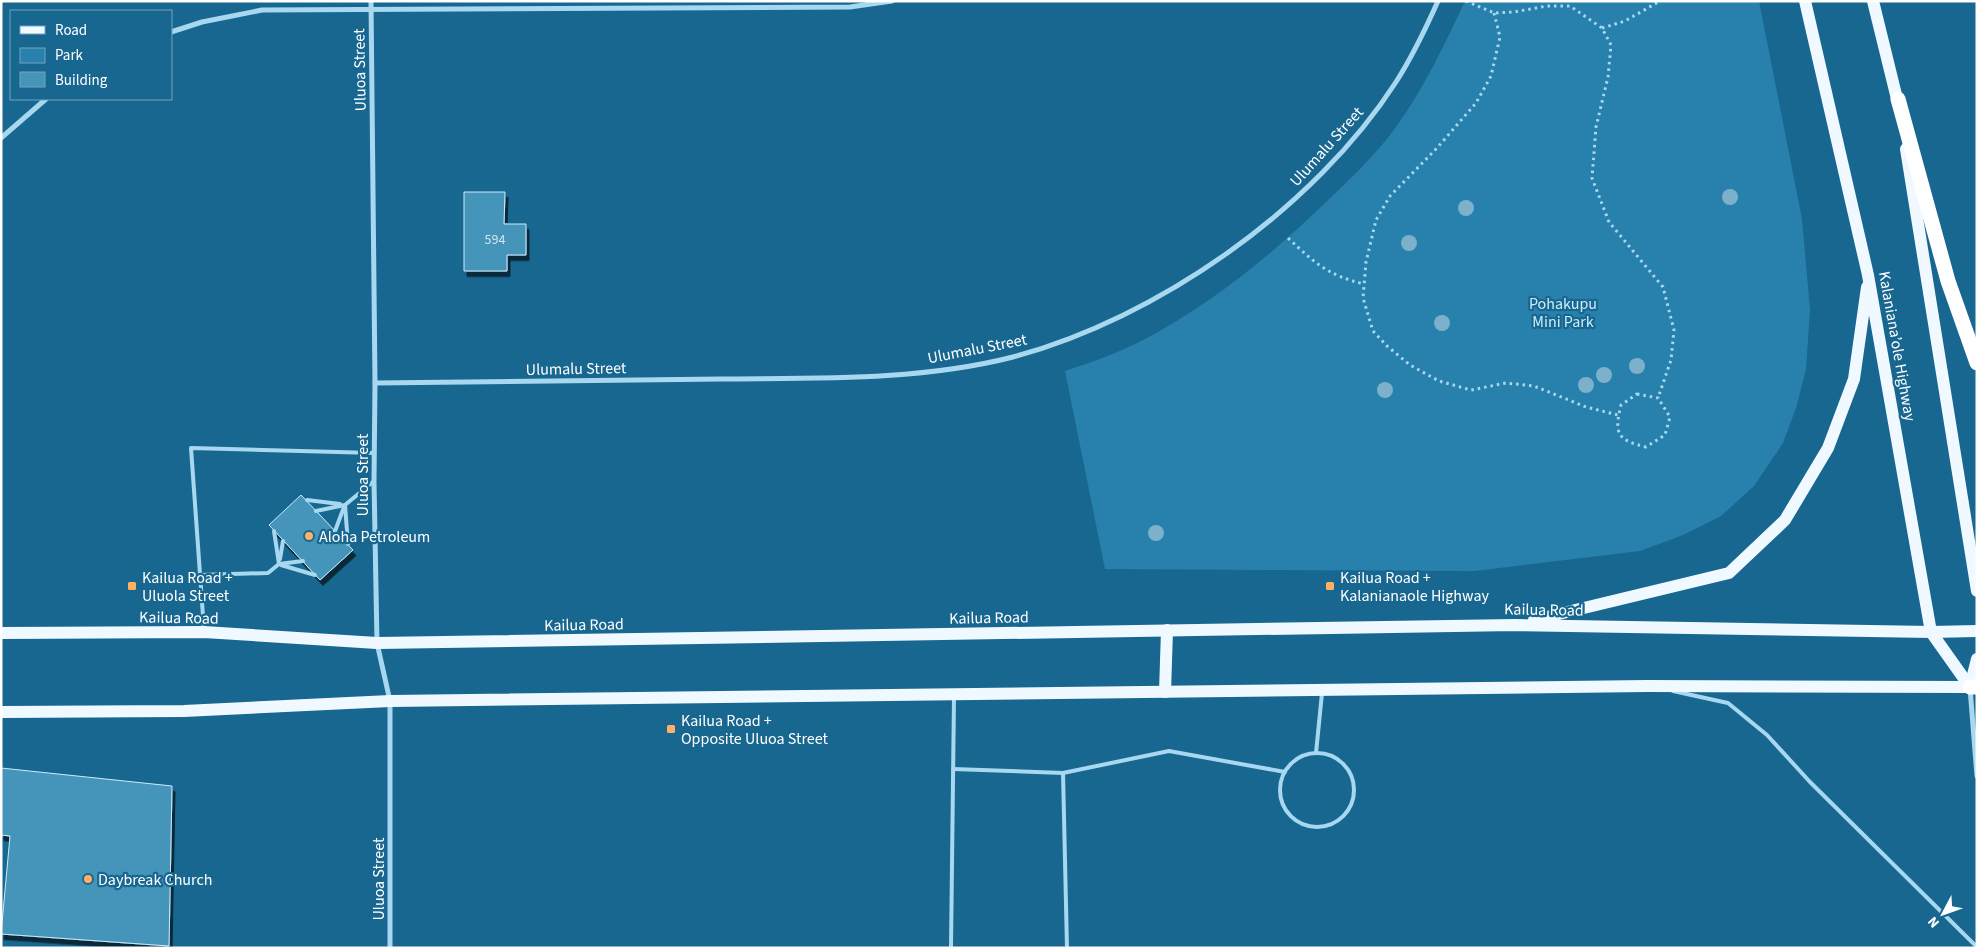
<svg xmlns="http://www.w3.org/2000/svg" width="1978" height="949" font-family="'Source Sans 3',sans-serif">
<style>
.green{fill:#2881ad}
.building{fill:#4594ba;stroke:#cdecfb;filter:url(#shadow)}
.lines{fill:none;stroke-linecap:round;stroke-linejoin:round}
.path{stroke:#a7d8ef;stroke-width:3;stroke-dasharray:2.5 4;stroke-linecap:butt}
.lane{stroke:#a7d8ef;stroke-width:4}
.street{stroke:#a7d8ef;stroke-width:5}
.primary{stroke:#eff9ff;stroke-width:12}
.highway{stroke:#fff;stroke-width:15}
.tree{fill:#7cb0cb}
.poi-dot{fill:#ffb065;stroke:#186790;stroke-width:2}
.labels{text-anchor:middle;stroke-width:4.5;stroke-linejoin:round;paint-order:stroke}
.number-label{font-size:14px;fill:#d0e4ee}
.street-label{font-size:16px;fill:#fff;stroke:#186790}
.park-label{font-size:16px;fill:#cdecfb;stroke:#186790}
.poi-label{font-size:16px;fill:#fff;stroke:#186790;text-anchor:start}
</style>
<defs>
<filter id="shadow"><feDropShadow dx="3" dy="5.5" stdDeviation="0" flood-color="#0009"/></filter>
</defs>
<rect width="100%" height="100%" fill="#186790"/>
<path class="green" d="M1465 1H1759L1802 219 1810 310 1806 369 1796 408 1783 443 1754 486 1721 516 1683 535 1640 551 1475 571 1105 569 1065 371C1092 362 1118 353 1143 340 1210 305 1269 257 1324 204 1348 181 1376 155 1396 127 1424 88 1445 44 1465 1Z"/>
<g class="building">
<polygon points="464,192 505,192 504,224 526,224 526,255 507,255 507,271 464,271"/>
<polygon points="301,495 353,550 320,580 269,525"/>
<polygon points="1,768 172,786 169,946 1,934 10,836 1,835"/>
</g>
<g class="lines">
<g class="path">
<polyline points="1466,1 1494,13 1514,12 1547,6 1570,6 1602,28 1611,45 1608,77 1596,127 1592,178 1609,222 1663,287 1674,330 1671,360 1658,398"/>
<polyline points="1494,13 1500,37 1491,76 1476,103 1437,148 1390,196 1376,220 1366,262 1363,298 1373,331 1387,346 1410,365 1439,381 1471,390 1506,383 1534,386 1586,407 1618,415"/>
<polyline points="1602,28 1625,21 1660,1"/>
<path d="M1288 238C1315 263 1327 275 1364 284"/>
<path d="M1637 394 1658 398 1670 417 1665 435 1646 447C1617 440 1614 434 1621 405Z"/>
</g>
<g class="lane">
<polyline points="307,500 340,504"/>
<polyline points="345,505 348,544"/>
<polyline points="316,511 345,505 374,481"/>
<polyline points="274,531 279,564"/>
<polyline points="335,531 344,507"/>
<polyline points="280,559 283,541"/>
<polyline points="281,565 315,575"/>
<polyline points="199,575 268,573 279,564 303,561"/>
<polyline points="204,630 191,448 374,453"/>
<polyline points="1673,691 1728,703 1767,735 1810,782 1977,947"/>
<polyline points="1316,753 1322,693"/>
<circle cx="1317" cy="790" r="37"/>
<polyline points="953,769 1063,773 1067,948"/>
<polyline points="1063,773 1169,751 1285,772"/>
<polyline points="951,948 954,697"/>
</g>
<g class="street">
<polyline points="371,1 375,383 374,481 377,643 390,701 390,948"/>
<polyline points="171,32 202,22 262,10 850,7 892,1"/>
<polyline points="1,138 46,99"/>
<path d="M375 383C491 381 607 380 722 379 818 378 919 381 1013 357 1158 318 1314 209 1396 82 1412 57 1426 28 1438 1"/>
<polyline points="1970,688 1977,776"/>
</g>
<g class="primary">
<polyline points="1805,1 1868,275 1931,632 1970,687"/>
<polyline points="1873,1 1899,107"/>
<polyline points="1906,149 1977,591"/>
<polyline points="1534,620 1729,573 1785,520 1828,448 1854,379 1867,287"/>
<polyline points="1,633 204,632 377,643 1515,625 1931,632 1977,631"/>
<polyline points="1970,687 1977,659"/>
<polyline points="1165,692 1167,630"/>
<polyline points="1,712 184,711 390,701 1647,686 1970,687"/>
</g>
<g class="highway">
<polyline points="1898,99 1948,281 1977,363"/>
<polyline points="1970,687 1977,687"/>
</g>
</g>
<g class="tree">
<circle cx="1730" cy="197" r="8"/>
<circle cx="1466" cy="208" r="8"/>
<circle cx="1409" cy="243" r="8"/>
<circle cx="1442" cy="323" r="8"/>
<circle cx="1637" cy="366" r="8"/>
<circle cx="1604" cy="375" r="8"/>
<circle cx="1586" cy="385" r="8"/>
<circle cx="1385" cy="390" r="8"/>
<circle cx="1156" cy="533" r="8"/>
</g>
<g class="poi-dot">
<circle cx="309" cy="536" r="5"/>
<rect x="127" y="581" width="10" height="10" rx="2.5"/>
<rect x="1325" y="581" width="10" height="10" rx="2.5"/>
<rect x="666" y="724" width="10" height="10" rx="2.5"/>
<circle cx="88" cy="879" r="5"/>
</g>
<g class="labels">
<g class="number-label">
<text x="495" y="244">594</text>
</g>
<g class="street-label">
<text transform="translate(359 70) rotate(-91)" y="6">Uluoa Street</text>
<text transform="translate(1326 146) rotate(-48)" y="6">Ulumalu Street</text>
<text transform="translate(1898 346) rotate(80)" y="6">Kalaniana’ole Highway</text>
<text transform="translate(977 348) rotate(-11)" y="6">Ulumalu Street</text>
<text transform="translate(576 368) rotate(-1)" y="6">Ulumalu Street</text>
<text transform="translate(362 475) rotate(-90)" y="6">Uluoa Street</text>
<text transform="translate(1544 609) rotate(1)" y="6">Kailua Road</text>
<text transform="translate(179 617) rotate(1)" y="6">Kailua Road</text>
<text transform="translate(989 617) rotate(-1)" y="6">Kailua Road</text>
<text transform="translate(584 624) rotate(-1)" y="6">Kailua Road</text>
<text transform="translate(378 879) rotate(-90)" y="6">Uluoa Street</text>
</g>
<g class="park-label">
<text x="1563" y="309">Pohakupu<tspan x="1563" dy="18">Mini Park</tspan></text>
</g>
<g class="poi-label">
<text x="319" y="542">Aloha Petroleum</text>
<text x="142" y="583">Kailua Road +<tspan x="142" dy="18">Uluola Street</tspan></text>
<text x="1340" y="583">Kailua Road +<tspan x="1340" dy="18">Kalanianaole Highway</tspan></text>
<text x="681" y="726">Kailua Road +<tspan x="681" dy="18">Opposite Uluoa Street</tspan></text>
<text x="98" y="885">Daybreak Church</text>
</g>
</g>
<rect width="1978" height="949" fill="none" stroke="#ffffff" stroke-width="5"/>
<rect x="10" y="10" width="162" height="90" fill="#186790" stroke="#74a4bc"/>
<rect x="20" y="26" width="25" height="8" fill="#eff9ff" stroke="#74a4bc"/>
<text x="55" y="35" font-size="15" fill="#ffffff">Road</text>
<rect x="20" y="48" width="25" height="15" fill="#2881ad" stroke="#74a4bc"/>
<text x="55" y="60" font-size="15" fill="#ffffff">Park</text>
<rect x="20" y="72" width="25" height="15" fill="#4594ba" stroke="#74a4bc"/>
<text x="55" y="85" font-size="15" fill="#ffffff">Building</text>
<g transform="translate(1943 914) rotate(229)" stroke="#186790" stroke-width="4" paint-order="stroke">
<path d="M0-4L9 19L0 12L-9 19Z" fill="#ffffff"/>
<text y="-8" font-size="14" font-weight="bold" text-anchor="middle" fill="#ffffff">N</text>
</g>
</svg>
